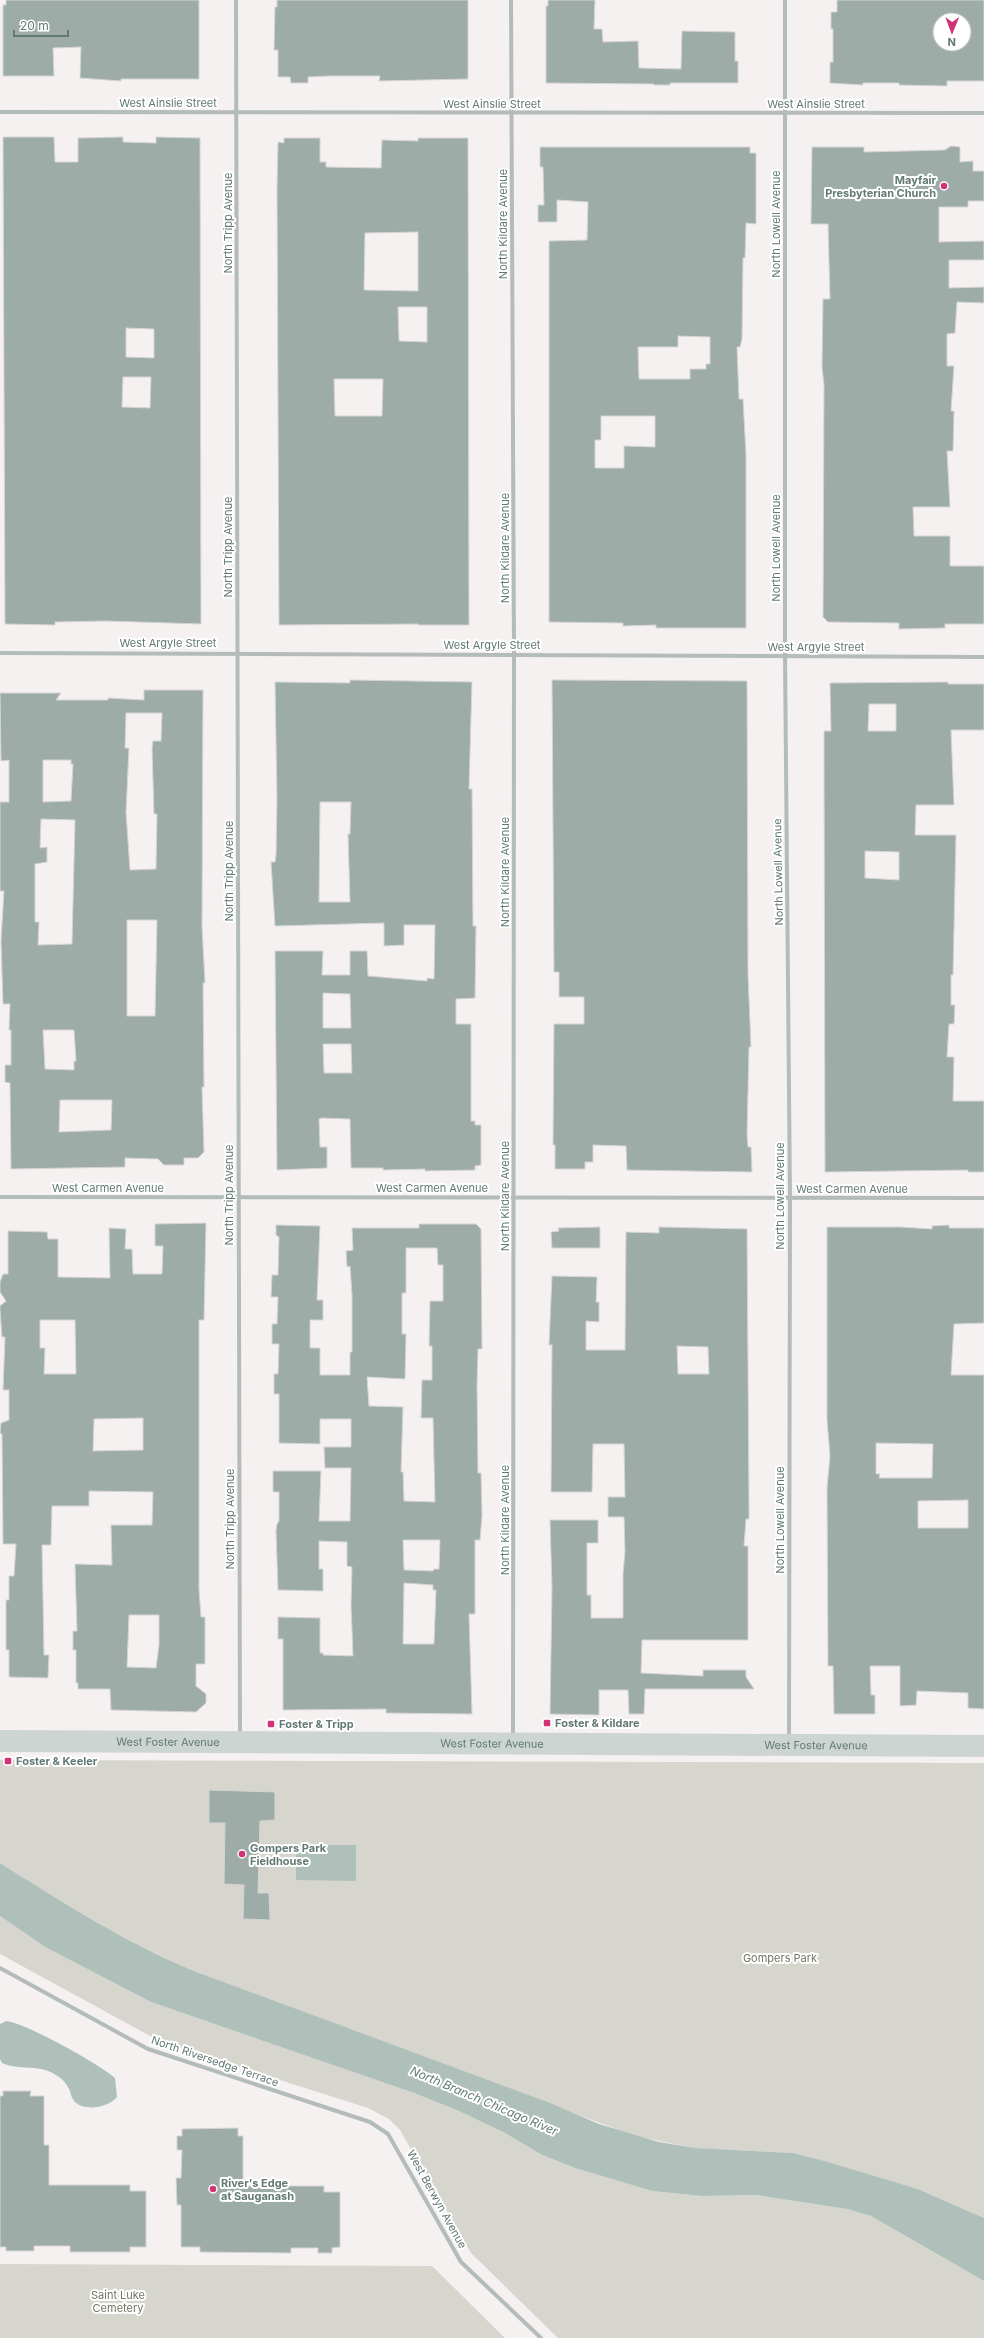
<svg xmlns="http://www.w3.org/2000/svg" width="984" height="2338" font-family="Inter,sans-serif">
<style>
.green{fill:#d6d5ce}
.water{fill:#afc0ba}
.building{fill:#9eaca8;stroke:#d5d4d3;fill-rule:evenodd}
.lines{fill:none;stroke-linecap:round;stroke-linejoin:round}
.minor{stroke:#b4bcba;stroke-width:4}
.secondary{stroke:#cdd5d3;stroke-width:22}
.poi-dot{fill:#d13378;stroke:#fff;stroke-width:1.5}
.labels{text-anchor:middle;stroke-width:4;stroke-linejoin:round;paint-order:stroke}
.street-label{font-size:11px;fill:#627974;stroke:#fff}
.poi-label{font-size:11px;font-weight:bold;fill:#627974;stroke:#fff;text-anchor:start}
.park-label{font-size:11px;fill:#747664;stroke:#fff}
.water-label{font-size:12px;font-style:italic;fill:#617b71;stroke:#fff}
</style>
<rect width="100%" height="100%" fill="#f4f1f0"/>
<g class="green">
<path d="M0 1760 984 1763V2218L918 2189 793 2153 693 2148 632 2135 194 1971C124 1941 64 1904 0 1863Z"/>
<polygon points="0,1916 45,1947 151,2002 414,2093 461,2112 505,2133 542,2155 575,2168 652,2191 702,2196 756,2195 847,2209 871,2216 984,2281 984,2338 558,2338 471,2253 400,2130 389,2119 368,2108 163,2043 0,1954"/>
<polygon points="0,2264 432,2266 505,2338 0,2338"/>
</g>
<g class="water">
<polygon points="296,1845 356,1845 356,1881 296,1880"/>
<path d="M0 1863C65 1904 123 1941 194 1971L550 2103 599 2124 659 2142 695 2148 793 2153 824 2161 918 2189 984 2218V2281L871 2216 847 2209 756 2195 702 2196 652 2191 575 2168 542 2155 505 2133 461 2112 414 2093 151 2002 45 1947 0 1916Z"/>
<path d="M6 2021C26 2023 99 2064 115 2078L117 2097C109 2107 86 2112 75 2102 72 2099 71 2095 70 2091 66 2081 58 2075 48 2071 33 2065 16 2070 2 2063L0 2059V2024Z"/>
</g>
<g class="building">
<polygon points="6,0 199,0 199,79 121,79 121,81 80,78 81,47 53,48 54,76 3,76 3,5 6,5"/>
<polygon points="277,0 468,0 468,79 379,81 380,76 329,76 308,77 308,83 291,83 290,77 278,77 278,50 274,50 275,7 277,7"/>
<polygon points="548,0 595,0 594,29 602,29 603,42 638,41 639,68 681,69 682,31 735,32 735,61 738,61 738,83 670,83 670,85 654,85 654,84 546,83 546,6 548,6"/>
<path d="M837 0H984V81H947V86L899 85V83H863V85L830 83V62H833V29H831V12H837ZM940 20H964V44H940Z"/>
<path d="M3 137H54L55 162H78V138L123 137V142L156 143V137L200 138 201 624 106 621 55 622V625L5 624ZM126 328 154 329V358L126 357ZM123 377H151L150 408 122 407Z"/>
<path d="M284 138H320V162H326V167L381 168 382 140 418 141V138H468L469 625H418V624L279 625 277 187 278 142 284 143ZM418 232V291L364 290 365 233ZM398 307H427V342L399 341ZM334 379H383L382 416H335Z"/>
<polygon points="951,146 960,147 960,162 973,161 973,171 984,171 984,201 968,201 968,207 939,207 939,242 984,241 984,260 949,260 949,288 984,287 984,303 957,302 955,333 947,334 947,366 954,366 951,411 954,411 953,451 947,451 950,507 913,507 914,536 950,536 950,566 984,566 984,624 945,624 945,628 899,629 899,623 828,622 823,617 824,385 822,367 823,299 830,299 828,224 811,224 812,147 864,147 864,152 945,150"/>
<path d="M540 147H750V153H756V224L746 223 745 258H743L742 339 740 347H737L739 399H743L746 455V628H656V625L623 626V623L549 622V241L587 240 588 202 557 200V222H538V205H544L543 167H540ZM678 336 710 337V364H706V369H690V379H639L638 347H678ZM601 416H655V447L624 446V468H595V440H601Z"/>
<path d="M350 680 472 682 469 789H472L473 926H476L475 998 456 999V1024H471V1121H475V1125H481V1165L475 1166V1170L425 1171V1169L383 1170V1168H351L350 1119 322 1118 319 1119 320 1147H327V1168L277 1170 275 951H323L322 975H350V951H367L368 976 427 981V978L434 979 435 925H404V945L384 946V923L275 926 271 862H275L276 855 277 799 275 682 350 683ZM320 802H351L350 834H348L350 902H319ZM323 993 350 994 351 1028H323ZM323 1044H351L352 1073H324Z"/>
<polygon points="552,680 747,681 748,974 751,1047 749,1047 747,1135 748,1147 751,1147 752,1172 627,1170 626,1146 593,1145 593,1162 585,1162 585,1169 555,1169 555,1145 553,1145 554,1024 584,1024 584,997 559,997 559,972 554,972"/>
<path d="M948 682V684H984V730H951L954 805H916L915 835H956L953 975H951V1005H955L954 1024H949L947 1057H954L953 1101H984V1172H968V1170L825 1172 824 756V731H831L830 683ZM869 704H896V731H868ZM865 851 899 852V880L865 878Z"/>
<path d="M144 690H203L202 927 205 983H203L204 1087H202L204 1152 198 1158H184V1165H164L158 1159 125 1158V1167L11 1169 10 1083 5 1082V1065H11V1030H9L10 1004H3L1 941 4 891H0V802H9V760L1 761 0 693H61L56 700H108V698L144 700ZM126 713H162L161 741H153L152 748 154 814H157L156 869 130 870 126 812 129 748H125ZM43 760H71V764H73L71 801 43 802ZM41 819 75 820 72 944 38 945 39 922H35V864L47 862V847L40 848ZM127 920H157L155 1016H127ZM43 1030H74L76 1061H74V1070L45 1069ZM60 1100H112L111 1130 59 1132Z"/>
<path d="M206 1223 204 1320H199V1589L201 1617H205V1664H196V1686L206 1694V1703L196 1712 111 1710 110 1689H78V1683H76V1650H73V1631H77L75 1564 112 1565 111 1525H152L153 1492 89 1491V1506H52L51 1545H42L44 1655H49L48 1678 9 1677V1650H6V1600H9V1576H14L16 1544H3L2 1434 0 1433 1 1423 9 1420V1390H3L5 1337H2L0 1310V1306L6 1301 0 1292V1282L3 1274H8V1231L47 1232 48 1239H58V1277L110 1278 109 1228 126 1229 125 1249H132L133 1274H162L163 1246H155V1224ZM40 1320H75L76 1374H44L45 1348H40ZM143 1418V1450L93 1451 94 1419ZM129 1615H159V1645L156 1668 127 1667Z"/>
<path d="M419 1224H476L481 1229 482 1349H478L477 1384 478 1473H481L482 1516 480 1540H475V1614H469L472 1714 386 1713V1709L283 1710V1639H278V1617L320 1618V1653H323V1655L353 1656 351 1605 352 1567 347 1566V1542L319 1541V1569H323V1591L278 1590 276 1531 277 1524 279 1521V1492H273V1471H321L319 1521H350L351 1468H325L324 1447H351V1419H320V1444L279 1443V1394H274V1374H278L279 1344H272V1324H277L278 1297H271L272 1275H278L279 1237 276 1235V1225L320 1226 317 1300H323V1320H310V1348H320V1375H350V1352H352V1295L350 1266 347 1267 346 1251 353 1250 352 1228H419ZM406 1248H437L438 1265H443V1301H430L429 1346H432V1380H422L421 1418H433L435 1502 404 1501 403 1472H401L403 1407 369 1406 367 1377 405 1379 406 1334H402V1293H406ZM403 1540H440L439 1569H434L433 1571 404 1570ZM404 1583 433 1585V1590H436L434 1644H403Z"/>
<path d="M949 1225V1228H984V1323L954 1324 951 1375H984V1709L968 1708V1693L917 1691 916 1705 900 1706V1666H870L871 1695H875V1714H834L833 1666H828L827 1488 830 1456 827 1420V1227H900L932 1229V1226ZM876 1443 933 1444 932 1478H879L880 1474H876ZM968 1500V1528H918V1501Z"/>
<polygon points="600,1227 600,1248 552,1248 551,1232 559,1231 558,1228"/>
<path d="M659 1227 747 1229 749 1503V1519H746L744 1546H748V1640H642L641 1673 703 1676V1670H746V1677L754 1689H645L644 1714H629L628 1690H599V1715L550 1714 552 1588 550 1520H598V1543H587V1595H591V1618H623V1574L625 1551 624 1517H608V1497H625L624 1444H593L592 1492H551L552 1345H549L552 1276 597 1277 596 1302H599V1322L586 1321V1350H625L626 1232 659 1233ZM677 1346 708 1347 709 1374H678Z"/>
<polygon points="209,1790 275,1792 275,1820 260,1821 258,1893 269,1893 270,1920 243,1919 244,1885 224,1884 225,1823 209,1823"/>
<polygon points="3,2091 31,2091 30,2096 44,2096 44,2145 49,2145 49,2185 130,2185 130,2191 146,2191 146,2247 130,2247 130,2252 70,2252 70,2246 34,2246 34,2251 6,2251 6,2247 0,2247 0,2096 3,2096"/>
<polygon points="238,2128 238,2136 243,2136 243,2186 324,2186 324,2192 340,2192 340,2247 332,2248 332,2253 318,2253 318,2248 291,2248 291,2253 200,2252 200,2247 181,2247 181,2205 177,2205 176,2178 181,2178 182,2150 177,2150 177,2136 182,2136 182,2129"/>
</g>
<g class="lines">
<g class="minor">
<polyline points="236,0 240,1736"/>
<polyline points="511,0 514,654 513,1738"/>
<polyline points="785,0 785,656 790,1198 789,1738"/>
<polyline points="0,112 984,113"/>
<polyline points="0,653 984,657"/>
<polyline points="0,1197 984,1198"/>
<polyline points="0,1968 148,2049 370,2122 388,2134 461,2262 541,2338"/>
</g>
<path class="secondary" id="s1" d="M0 1741 984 1746"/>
</g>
<g class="poi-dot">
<circle cx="944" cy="186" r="4"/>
<rect x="543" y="1719" width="8" height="8" rx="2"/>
<rect x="267" y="1720" width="8" height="8" rx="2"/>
<rect x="4" y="1757" width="8" height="8" rx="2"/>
<circle cx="242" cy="1854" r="4"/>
<circle cx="213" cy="2189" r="4"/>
</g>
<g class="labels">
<g class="street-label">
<text x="168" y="107">West Ainslie Street</text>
<text x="492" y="108">West Ainslie Street</text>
<text x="816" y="108">West Ainslie Street</text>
<text transform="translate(228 223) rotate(-90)" y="4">North Tripp Avenue</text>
<text transform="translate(503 224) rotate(-90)" y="4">North Kildare Avenue</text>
<text transform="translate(776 224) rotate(-90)" y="4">North Lowell Avenue</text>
<text transform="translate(228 547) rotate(-90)" y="4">North Tripp Avenue</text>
<text transform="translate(505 548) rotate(-90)" y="4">North Kildare Avenue</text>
<text transform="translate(776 548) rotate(-90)" y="4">North Lowell Avenue</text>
<text x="168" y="647">West Argyle Street</text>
<text x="492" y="649">West Argyle Street</text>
<text x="816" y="651">West Argyle Street</text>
<text transform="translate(229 871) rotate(-90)" y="4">North Tripp Avenue</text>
<text transform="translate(505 872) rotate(-90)" y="4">North Kildare Avenue</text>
<text transform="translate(778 872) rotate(-91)" y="4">North Lowell Avenue</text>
<text x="108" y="1192">West Carmen Avenue</text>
<text x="432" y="1192">West Carmen Avenue</text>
<text x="852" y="1193">West Carmen Avenue</text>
<text transform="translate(229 1195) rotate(-90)" y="4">North Tripp Avenue</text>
<text transform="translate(505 1196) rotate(-90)" y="4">North Kildare Avenue</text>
<text transform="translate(780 1196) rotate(-90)" y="4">North Lowell Avenue</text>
<text transform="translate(230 1519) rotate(-90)" y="4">North Tripp Avenue</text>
<text transform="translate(505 1520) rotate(-90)" y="4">North Kildare Avenue</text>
<text transform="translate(780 1520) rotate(-90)" y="4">North Lowell Avenue</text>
<text dy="4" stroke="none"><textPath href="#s1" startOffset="168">West Foster Avenue</textPath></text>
<text dy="4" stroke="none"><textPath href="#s1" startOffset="492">West Foster Avenue</textPath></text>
<text dy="4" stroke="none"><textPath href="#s1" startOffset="816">West Foster Avenue</textPath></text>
<text transform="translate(215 2061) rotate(19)" y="4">North Riversedge Terrace</text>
<text transform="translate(437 2199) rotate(61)" y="4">West Berwyn Avenue</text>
</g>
<g class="poi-label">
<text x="936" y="184" text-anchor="end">Mayfair<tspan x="936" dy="13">Presbyterian Church</tspan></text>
<text x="555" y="1727">Foster &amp; Kildare</text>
<text x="279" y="1728">Foster &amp; Tripp</text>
<text x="16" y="1765">Foster &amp; Keeler</text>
<text x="250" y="1852">Gompers Park<tspan x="250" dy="13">Fieldhouse</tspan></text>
<text x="221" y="2187">River's Edge<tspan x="221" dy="13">at Sauganash</tspan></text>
</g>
<g class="park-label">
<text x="780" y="1962">Gompers Park</text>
<text x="118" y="2299">Saint Luke<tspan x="118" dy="13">Cemetery</tspan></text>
</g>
<g class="water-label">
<text transform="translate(484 2101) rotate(23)" y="4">North Branch Chicago River</text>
</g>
</g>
<g transform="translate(952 32) rotate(181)"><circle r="19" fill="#ffffff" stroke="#c0c9c7"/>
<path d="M0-3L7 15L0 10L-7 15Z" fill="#d13378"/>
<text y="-6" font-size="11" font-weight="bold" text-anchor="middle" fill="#627974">N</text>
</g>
<path d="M14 30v6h54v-6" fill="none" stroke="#627974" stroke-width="2"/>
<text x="20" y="30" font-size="12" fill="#627974" stroke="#ffffff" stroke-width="3" paint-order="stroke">20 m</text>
</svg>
